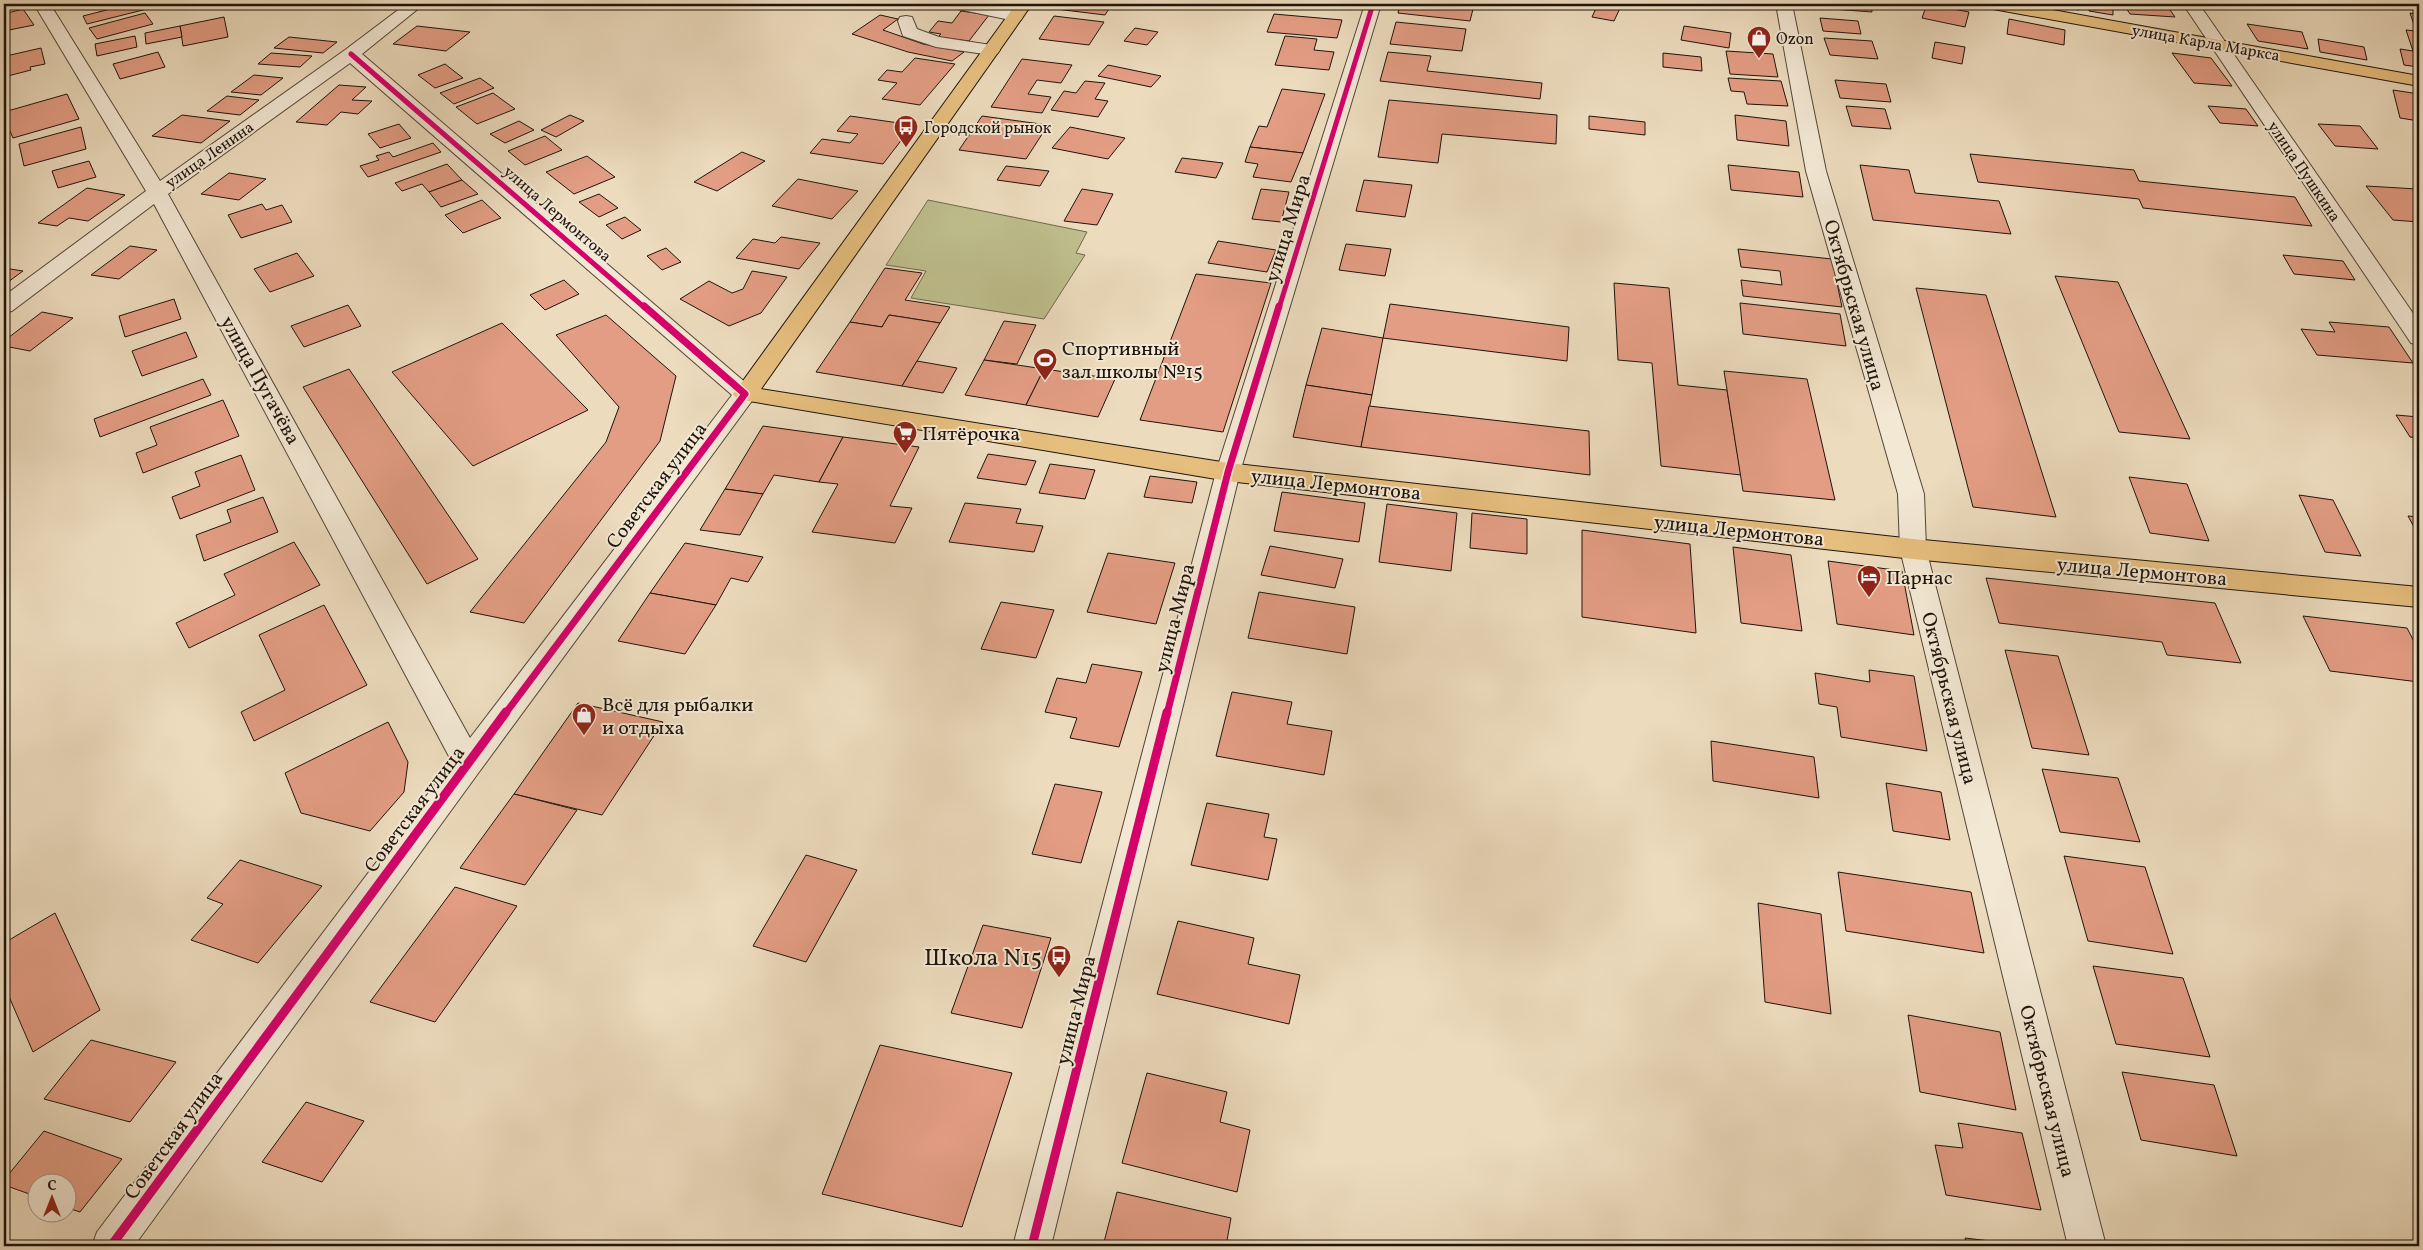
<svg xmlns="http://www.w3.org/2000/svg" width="2423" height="1250" font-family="Vollkorn,serif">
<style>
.green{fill:#bebe8c;stroke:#6e694c}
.building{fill:#e39d84;stroke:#1e140b}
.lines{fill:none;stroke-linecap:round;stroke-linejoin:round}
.minor-casing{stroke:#524638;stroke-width:2}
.major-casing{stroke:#1e140b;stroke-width:2}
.minor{fill:#f3e8d4;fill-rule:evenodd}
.major{fill:#e6be7e;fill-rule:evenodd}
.cycleway-far2-casing{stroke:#f3e8d4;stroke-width:7}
.cycleway-far1-casing{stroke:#f3e8d4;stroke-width:10}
.cycleway-casing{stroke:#f3e8d4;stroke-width:12}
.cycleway-far2{stroke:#d6006c;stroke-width:5}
.cycleway-far1{stroke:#d6006c;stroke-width:7}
.cycleway{stroke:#d6006c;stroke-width:9}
.labels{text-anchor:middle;stroke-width:4;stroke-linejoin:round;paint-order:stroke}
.far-poi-label{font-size:16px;fill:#1e140b;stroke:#f3e8d4;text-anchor:start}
.far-street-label{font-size:16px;fill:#1e140b;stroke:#f3e8d4}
.street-label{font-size:20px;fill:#1e140b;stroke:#f3e8d4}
.poi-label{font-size:20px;fill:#1e140b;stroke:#f3e8d4;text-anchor:start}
.near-poi-label{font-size:24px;fill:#1e140b;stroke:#f3e8d4;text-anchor:end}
</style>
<rect width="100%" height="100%" fill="#ecdbbd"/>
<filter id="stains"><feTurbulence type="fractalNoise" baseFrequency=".004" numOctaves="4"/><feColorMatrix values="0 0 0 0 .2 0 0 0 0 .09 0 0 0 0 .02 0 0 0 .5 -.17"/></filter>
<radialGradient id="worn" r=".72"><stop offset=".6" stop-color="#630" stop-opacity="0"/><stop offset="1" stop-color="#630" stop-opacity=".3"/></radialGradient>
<polygon class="green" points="928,200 1087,232 1076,253 1085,255 1044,319 911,298 926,271 886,265"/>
<g class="building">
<polygon points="130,4 149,4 151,8 87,24 83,16"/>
<polygon points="345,4 379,4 372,9 342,6"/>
<polygon points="1060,4 1112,4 1105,15 1056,9"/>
<polygon points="1400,4 1460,4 1474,5 1470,21 1398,13"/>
<polygon points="1598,4 1622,4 1614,21 1592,17"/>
<polygon points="1818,4 1871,4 1872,12 1819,8"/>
<polygon points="1927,4 1969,12 1965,27 1922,18"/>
<polygon points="2050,4 2081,4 2079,10"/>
<polygon points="2089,4 2113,8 2113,15 2089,11"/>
<polygon points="2362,4 2419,4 2419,7"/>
<polygon points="2124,5 2168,7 2175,17 2130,14"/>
<polygon points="23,9 34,25 4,31 4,14"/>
<polygon points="961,11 989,15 969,41 938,37 941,34 929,32 938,21 952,23"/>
<polygon points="145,13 153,24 97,39 89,28"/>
<polygon points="2410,13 2419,15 2419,67 2404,65 2400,49 2413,51 2406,30 2416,31"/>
<polygon points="1274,14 1342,20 1337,38 1267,32"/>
<polygon points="880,15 898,19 883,30 923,44 964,52 952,61 908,52 852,34"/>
<polygon points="1054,16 1104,22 1089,45 1039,39"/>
<polygon points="224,17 228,37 183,46 180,26"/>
<polygon points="1820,18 1858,21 1861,34 1823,31"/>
<polygon points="2009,19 2065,30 2064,45 2007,34"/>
<polygon points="1396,22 1466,29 1462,51 1390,44"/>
<polygon points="2247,24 2302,32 2308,49 2258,41"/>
<polygon points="180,26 182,37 146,44 145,33"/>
<polygon points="417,26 470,32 446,51 393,44"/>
<polygon points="1684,26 1731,33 1729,48 1681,40"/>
<polygon points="1135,28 1158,32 1147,45 1124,41"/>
<polygon points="135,36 137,47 97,56 95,44"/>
<polygon points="1285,36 1317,39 1314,50 1334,52 1329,70 1275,65"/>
<polygon points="289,37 337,42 323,53 274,48"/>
<polygon points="1824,38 1872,41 1878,59 1830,55"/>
<polygon points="2318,39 2364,47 2367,60 2320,52"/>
<polygon points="1935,42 1965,47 1962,64 1932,58"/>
<polygon points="41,48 45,64 30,67 31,70 4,77 4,66 8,65 6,56"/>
<polygon points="1726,51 1773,54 1778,77 1730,74"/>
<polygon points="158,52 165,67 120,79 113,64"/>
<polygon points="1388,52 1431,56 1427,71 1542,83 1540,99 1380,81"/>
<polygon points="271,53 312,56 300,67 258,64"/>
<polygon points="1663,53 1701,57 1702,71 1663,67"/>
<polygon points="2172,53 2211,58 2232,86 2194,83"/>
<polygon points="915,58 955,64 920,105 882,99 897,83 878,80 887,70 902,72"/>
<polygon points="1022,59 1072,65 1061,83 1037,80 1028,94 1051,97 1042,113 991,107"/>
<polygon points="445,64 463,78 435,88 418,75"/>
<polygon points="1108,65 1161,76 1151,87 1098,76"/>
<polygon points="254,75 283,78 261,95 231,92"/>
<polygon points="480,78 494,88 454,104 440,93"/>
<polygon points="1728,78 1781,81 1788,106 1747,104 1744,92 1731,91"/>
<polygon points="1835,80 1886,84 1891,102 1840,98"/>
<polygon points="1085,81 1105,83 1095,99 1108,101 1098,117 1051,110 1064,91 1076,93"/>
<polygon points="339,85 366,87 352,100 372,101 358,114 341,112 327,125 296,122"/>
<polygon points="1282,89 1325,94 1303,153 1250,147 1259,126 1267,127"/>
<polygon points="2393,90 2419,94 2419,121 2400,118"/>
<polygon points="493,93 515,109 477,124 456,107"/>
<polygon points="67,94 79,119 13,138 4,117 4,112"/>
<polygon points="227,96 259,100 240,115 207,111"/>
<polygon points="1389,100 1557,115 1556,144 1442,134 1438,163 1378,157"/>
<polygon points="1846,106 1885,109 1891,129 1852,126"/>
<polygon points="2208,106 2246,109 2258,126 2220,123"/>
<polygon points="182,115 230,121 201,143 152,136"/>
<polygon points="570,115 584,121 556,137 541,130"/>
<polygon points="1735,115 1786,121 1789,146 1737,140"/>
<polygon points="850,116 913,125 883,164 810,153 822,139 850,143 858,134 837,131"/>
<polygon points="982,116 1048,125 1026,159 959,150"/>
<polygon points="1589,116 1645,122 1645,135 1589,129"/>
<polygon points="519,121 534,130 505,143 490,134"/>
<polygon points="399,124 411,138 380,148 368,134"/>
<polygon points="2318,124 2360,126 2378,149 2335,146"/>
<polygon points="81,127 86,149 24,166 19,144"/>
<polygon points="1070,127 1125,138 1108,159 1052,148"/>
<polygon points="545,136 562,150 525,165 508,151"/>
<polygon points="433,143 441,152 368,177 360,166 379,160 376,156 389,152 393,157"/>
<polygon points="1250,147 1303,153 1291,182 1253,177 1258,164 1245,162"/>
<polygon points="742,152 765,161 717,191 694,182"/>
<polygon points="1970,154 2134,170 2139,181 2295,197 2312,226 2143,208 2139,199 1978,182"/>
<polygon points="587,156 615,177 574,194 546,172"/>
<polygon points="1182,158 1223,163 1216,178 1175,172"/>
<polygon points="89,161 96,177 58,188 52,171"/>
<polygon points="447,164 462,180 429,192 422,184 402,191 395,183"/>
<polygon points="1728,165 1799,172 1803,197 1731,190"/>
<polygon points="1860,165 1909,170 1915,193 1999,201 2011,234 1873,220"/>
<polygon points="1006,166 1049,171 1040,186 997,180"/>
<polygon points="229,173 266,179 239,200 201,194"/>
<polygon points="798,179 858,191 832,219 772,206"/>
<polygon points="462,180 478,194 441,207 429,192"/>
<polygon points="1364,180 1412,185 1405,217 1356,211"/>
<polygon points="2366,186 2417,189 2419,191 2419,222 2393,220"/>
<polygon points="87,188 125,195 88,221 69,218 57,226 38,223"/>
<polygon points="1082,189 1113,194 1097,225 1064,221"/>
<polygon points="1261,189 1289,192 1281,222 1252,219"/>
<polygon points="599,194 618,208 599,217 579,202"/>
<polygon points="482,200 501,218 463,233 445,215"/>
<polygon points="262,204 266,210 282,205 292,222 241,238 228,215"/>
<polygon points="625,217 641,230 622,239 606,225"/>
<polygon points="781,237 820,243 799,269 736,258 753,239 775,243"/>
<polygon points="1218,241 1276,250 1267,272 1208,263"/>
<polygon points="1346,244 1391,249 1385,276 1339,270"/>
<polygon points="130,246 157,250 119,279 91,275"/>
<polygon points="666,248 681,262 662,270 647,256"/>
<polygon points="1738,249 1832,259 1842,307 1743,296 1741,280 1782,285 1780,271 1741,267"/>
<polygon points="297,253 314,276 270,292 254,269"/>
<polygon points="2283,255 2343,261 2355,280 2294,274"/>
<polygon points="4,268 23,271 4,285"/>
<polygon points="885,268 922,273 905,300 950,307 940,323 889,315 882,327 850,322"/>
<polygon points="752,271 787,277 761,313 729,326 680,299 709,281 732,293 743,289"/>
<polygon points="1196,274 1271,283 1223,432 1140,420"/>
<polygon points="2055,276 2118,282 2190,439 2119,432"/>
<polygon points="564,280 579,294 545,310 530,295"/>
<polygon points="1614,283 1669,288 1678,385 1727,390 1741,475 1661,466 1652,363 1618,360"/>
<polygon points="1916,288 1986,295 2056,517 1973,507"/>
<polygon points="174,299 181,319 125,337 119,316"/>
<polygon points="1740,303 1840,314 1846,346 1743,334"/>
<polygon points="1390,304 1569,327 1567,361 1383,338"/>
<polygon points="348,305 361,326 304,347 291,326"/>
<polygon points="42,312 73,318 30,351 4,346 4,341"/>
<polygon points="606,315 676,376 660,441 524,623 470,612 606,442 619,407 556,335"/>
<polygon points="889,315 940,323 902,386 816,372 850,322 882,327"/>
<polygon points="1004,321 1036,325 1017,364 984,360"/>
<polygon points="2329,322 2389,327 2413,363 2317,355 2301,329 2335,332"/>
<polygon points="502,323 588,410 473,466 392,372"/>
<polygon points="1322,328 1383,338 1372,395 1306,385"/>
<polygon points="186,332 197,357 142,376 132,351"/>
<polygon points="984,360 1044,369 1026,405 965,395"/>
<polygon points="917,361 957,368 943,393 902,386"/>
<polygon points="349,369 478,559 427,584 303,387"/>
<polygon points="1044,369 1115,379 1098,417 1026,405"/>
<polygon points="1724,371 1807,379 1835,500 1743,491"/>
<polygon points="203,379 211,395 100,437 94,419"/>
<polygon points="1306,385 1372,395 1361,447 1293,437"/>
<polygon points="223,400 239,436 143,473 136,453 157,445 150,427"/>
<polygon points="1369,406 1589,431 1590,475 1361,447"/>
<polygon points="2396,415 2419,417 2419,438 2410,437"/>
<polygon points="763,426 843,437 819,482 774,475 763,494 725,489"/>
<polygon points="843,437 919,447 890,506 912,508 895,543 812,532 838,484 819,482"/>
<polygon points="988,454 1036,461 1026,485 977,478"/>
<polygon points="241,455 255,490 180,519 172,497 200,486 195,472"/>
<polygon points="1050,464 1095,470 1085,499 1039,493"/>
<polygon points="1150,476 1197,482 1192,503 1144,497"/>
<polygon points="2129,477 2187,484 2209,541 2150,533"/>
<polygon points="725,489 763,494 740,535 700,530"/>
<polygon points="1282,492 1365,503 1359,542 1274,531"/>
<polygon points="2299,495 2333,500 2361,556 2325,552"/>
<polygon points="263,497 278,532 204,561 196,535 231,522 227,510"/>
<polygon points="965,503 1021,509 1016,523 1043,526 1034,552 949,542"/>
<polygon points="1387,504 1457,513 1451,571 1379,562"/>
<polygon points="1472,513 1527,519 1527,554 1470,548"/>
<polygon points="2408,516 2419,517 2419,536"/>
<polygon points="1582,530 1690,544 1696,633 1582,617"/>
<polygon points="294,542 320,585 189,648 176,623 235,595 224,574"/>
<polygon points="685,543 763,557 748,582 731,578 716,605 650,593"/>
<polygon points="1270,546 1343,559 1335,588 1261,575"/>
<polygon points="1733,547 1791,555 1802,631 1741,623"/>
<polygon points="1108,553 1175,563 1156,624 1087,612"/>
<polygon points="1828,561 1902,571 1914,635 1837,624"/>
<polygon points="1986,578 2215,603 2241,663 2167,655 2162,642 1999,623"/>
<polygon points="1259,592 1355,607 1347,654 1248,638"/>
<polygon points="650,593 716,605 685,654 618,641"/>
<polygon points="1001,602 1054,610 1036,658 981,649"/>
<polygon points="324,605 367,685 254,741 241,712 285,690 259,635"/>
<polygon points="2303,616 2407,628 2419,651 2419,682 2330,671"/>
<polygon points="2005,650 2058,656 2089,755 2032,748"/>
<polygon points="1092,664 1142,672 1119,747 1070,738 1077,718 1045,712 1057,678 1086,683"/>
<polygon points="1869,670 1914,676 1927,751 1841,737 1837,707 1819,704 1815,673 1870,682"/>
<polygon points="1232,692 1292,702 1287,724 1332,731 1324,775 1216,756"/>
<polygon points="578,703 663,722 602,815 514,794"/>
<polygon points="388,722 408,762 404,792 370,831 301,813 285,773"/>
<polygon points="1711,741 1814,757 1819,798 1713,781"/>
<polygon points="2042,769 2118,778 2140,842 2060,832"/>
<polygon points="1886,783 1941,792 1950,840 1893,831"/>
<polygon points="1055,784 1102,792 1081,863 1032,854"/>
<polygon points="514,794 577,810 525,885 460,868"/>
<polygon points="1207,803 1269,814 1264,837 1277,839 1268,880 1191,865"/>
<polygon points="806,855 857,870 806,962 753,946"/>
<polygon points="2064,856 2145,867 2173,954 2088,941"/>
<polygon points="240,860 322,886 258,963 191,940 223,904 207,898"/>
<polygon points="1838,872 1971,892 1984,953 1846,931"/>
<polygon points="455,887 517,906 435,1022 370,1002"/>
<polygon points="1758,903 1821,914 1831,1014 1765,1002"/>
<polygon points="55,913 100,1010 33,1052 4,985 4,943"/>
<polygon points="1178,921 1254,938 1248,964 1300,975 1289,1024 1157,994"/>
<polygon points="983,925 1051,938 1022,1028 951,1013"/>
<polygon points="2093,966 2183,978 2210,1057 2116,1044"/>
<polygon points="1908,1015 2000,1032 2016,1110 1920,1092"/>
<polygon points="91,1040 176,1062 130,1122 44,1099"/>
<polygon points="880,1045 1012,1073 962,1227 822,1194"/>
<polygon points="2122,1072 2214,1085 2237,1156 2141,1140"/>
<polygon points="1147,1073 1227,1092 1220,1122 1250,1130 1237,1192 1122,1163"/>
<polygon points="306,1102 364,1121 322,1182 262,1162"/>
<polygon points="1958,1123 2022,1133 2041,1210 1946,1195 1935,1145 1963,1148"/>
<polygon points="44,1131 122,1159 80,1212 68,1208 68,1182 38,1182 38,1197 4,1185 4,1180"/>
<polygon points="1117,1192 1231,1218 1226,1246 1103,1246"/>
<polygon points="1965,1238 2032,1246 1967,1246"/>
</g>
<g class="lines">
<defs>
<g id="minor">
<path d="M34 4H50L160 181 345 50 406 4H424L362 54 753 389 757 394 479 772 134 1246H92L97 1232 452 762 154 204 12 311 4 313V296L146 191ZM350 63 732 395 470 738 168 194Z"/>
<polygon points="951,4 981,4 1021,12 1023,16 1021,20 1015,21 953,8"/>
<polygon points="1365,4 1381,4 1240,472 1051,1246 1013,1246 1216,472"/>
<polygon points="1776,4 1792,4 1826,171 1924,494 1926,549 2106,1246 2068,1246 1900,549 1898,494 1806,171"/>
<polygon points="2183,4 2199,4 2419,322 2419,345 2411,343"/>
<polygon points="906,16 912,17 917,29 939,37 991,45 997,46 1000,50 997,54 991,55 936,47 903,36 898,21 900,17"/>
</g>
<g id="major">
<polygon points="1016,4 1032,4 761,389 1228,463 1913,539 2419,587 2419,607 1913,559 1228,481 737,399 733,394 737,389"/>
<polygon points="1985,4 2019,4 2419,76 2419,86 1993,9 1987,8"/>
</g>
</defs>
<use href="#minor" class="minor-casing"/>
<use href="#major" class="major-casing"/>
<use href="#minor" class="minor"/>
<use href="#major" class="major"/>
<defs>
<g id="cycleway-far2">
<polyline points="351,54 645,308"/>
<polyline points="1279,308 1373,4"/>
</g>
<g id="cycleway-far1">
<polyline points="505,714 745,394 644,306"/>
<polyline points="1167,714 1228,472 1279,306"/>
</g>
<g id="cycleway">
<polyline points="111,1246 506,712"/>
<polyline points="1032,1246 1167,712"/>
</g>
</defs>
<use href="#cycleway-far2" class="cycleway-far2-casing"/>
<use href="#cycleway-far1" class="cycleway-far1-casing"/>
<use href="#cycleway" class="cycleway-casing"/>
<use href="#cycleway-far2" class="cycleway-far2"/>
<use href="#cycleway-far1" class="cycleway-far1"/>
<use href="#cycleway" class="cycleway"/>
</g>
<defs>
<symbol id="shop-pin" viewBox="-11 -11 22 30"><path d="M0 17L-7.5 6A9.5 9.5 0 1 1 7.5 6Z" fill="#8f2418" stroke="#f3e8d4"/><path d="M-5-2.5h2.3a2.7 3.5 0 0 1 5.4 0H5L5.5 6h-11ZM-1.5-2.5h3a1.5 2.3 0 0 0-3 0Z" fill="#fff"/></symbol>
<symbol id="bus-pin" viewBox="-11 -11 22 30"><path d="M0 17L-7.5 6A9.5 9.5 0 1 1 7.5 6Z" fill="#8f2418" stroke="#f3e8d4"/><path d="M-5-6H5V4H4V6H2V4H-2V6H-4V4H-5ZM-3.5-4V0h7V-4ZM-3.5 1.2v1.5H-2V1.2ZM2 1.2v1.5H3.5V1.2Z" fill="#fff"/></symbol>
<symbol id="stadium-pin" viewBox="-11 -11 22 30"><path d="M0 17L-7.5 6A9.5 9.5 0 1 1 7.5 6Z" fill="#8f2418" stroke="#f3e8d4"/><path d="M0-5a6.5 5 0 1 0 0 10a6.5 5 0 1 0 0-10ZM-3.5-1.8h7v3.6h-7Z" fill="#fff"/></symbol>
<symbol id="supermarket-pin" viewBox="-11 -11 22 30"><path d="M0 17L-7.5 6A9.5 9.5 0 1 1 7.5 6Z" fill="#8f2418" stroke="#f3e8d4"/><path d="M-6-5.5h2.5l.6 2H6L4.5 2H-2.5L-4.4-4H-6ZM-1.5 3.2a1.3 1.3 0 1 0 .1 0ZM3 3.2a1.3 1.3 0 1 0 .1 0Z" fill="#fff"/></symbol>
<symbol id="hotel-pin" viewBox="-11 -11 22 30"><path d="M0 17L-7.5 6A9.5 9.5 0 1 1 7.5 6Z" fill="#8f2418" stroke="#f3e8d4"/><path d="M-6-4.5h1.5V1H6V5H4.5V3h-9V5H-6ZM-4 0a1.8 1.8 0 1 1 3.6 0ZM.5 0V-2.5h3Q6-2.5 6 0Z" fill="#fff"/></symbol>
</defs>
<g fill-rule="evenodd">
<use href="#shop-pin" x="1745" y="24" width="28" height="38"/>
<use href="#bus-pin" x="892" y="113" width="28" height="38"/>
<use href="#stadium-pin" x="1031" y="346" width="28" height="38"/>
<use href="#supermarket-pin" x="891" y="419" width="28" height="38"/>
<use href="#hotel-pin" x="1855" y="563" width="28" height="38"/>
<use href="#shop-pin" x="570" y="701" width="28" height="38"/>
<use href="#bus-pin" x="1045" y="943" width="28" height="38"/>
</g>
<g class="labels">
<g class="far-poi-label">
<text x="1776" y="44">Ozon</text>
<text x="924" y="133">Городской рынок</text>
</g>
<g class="far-street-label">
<text transform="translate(2206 42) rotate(10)" y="6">улица Карла Маркса</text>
<text transform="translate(209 154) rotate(-35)" y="6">улица Ленина</text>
<text transform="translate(2305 171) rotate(56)" y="6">улица Пушкина</text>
<text transform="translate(558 213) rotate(41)" y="6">улица Лермонтова</text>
</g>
<g class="street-label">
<text transform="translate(1287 228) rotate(-73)" y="7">улица Мира</text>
<text transform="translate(1855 305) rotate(74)" y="7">Октябрьская улица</text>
<text transform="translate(261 380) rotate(61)" y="7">улица Пугачёва</text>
<text transform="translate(1336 484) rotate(6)" y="7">улица Лермонтова</text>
<text transform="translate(656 485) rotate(-53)" y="7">Советская улица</text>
<text transform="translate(1739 530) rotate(6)" y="7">улица Лермонтова</text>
<text transform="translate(2142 571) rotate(5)" y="7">улица Лермонтова</text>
<text transform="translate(1174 618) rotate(-76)" y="7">улица Мира</text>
<text transform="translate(1950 698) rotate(76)" y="7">Октябрьская улица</text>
<text transform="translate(414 809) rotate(-53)" y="7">Советская улица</text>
<text transform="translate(1075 1010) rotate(-76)" y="7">улица Мира</text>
<text transform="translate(2048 1091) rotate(76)" y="7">Октябрьская улица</text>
<text transform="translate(173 1135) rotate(-54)" y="7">Советская улица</text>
</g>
<g class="poi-label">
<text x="1062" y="355">Спортивный<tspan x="1062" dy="23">зал школы №15</tspan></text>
<text x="922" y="440">Пятёрочка</text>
<text x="1886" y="584">Парнас</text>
<text x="602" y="711">Всё для рыбалки<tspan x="602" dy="23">и отдыха</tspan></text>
</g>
<g class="near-poi-label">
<text x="1042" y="965">Школа N15</text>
</g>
</g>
<rect width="2423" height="1250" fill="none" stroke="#ecdbbd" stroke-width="20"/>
<rect x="5" y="5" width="2413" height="1240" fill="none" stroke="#1e140b" stroke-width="2.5"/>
<rect x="10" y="10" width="2403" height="1230" fill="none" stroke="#1e140b"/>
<g transform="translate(52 1198)"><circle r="24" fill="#f3e8d4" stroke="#9e9384"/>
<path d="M0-4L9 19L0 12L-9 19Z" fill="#8f2418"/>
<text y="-8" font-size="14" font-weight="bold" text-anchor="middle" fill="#1e140b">С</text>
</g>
<rect width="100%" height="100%" filter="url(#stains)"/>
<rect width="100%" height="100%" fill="url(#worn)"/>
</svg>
